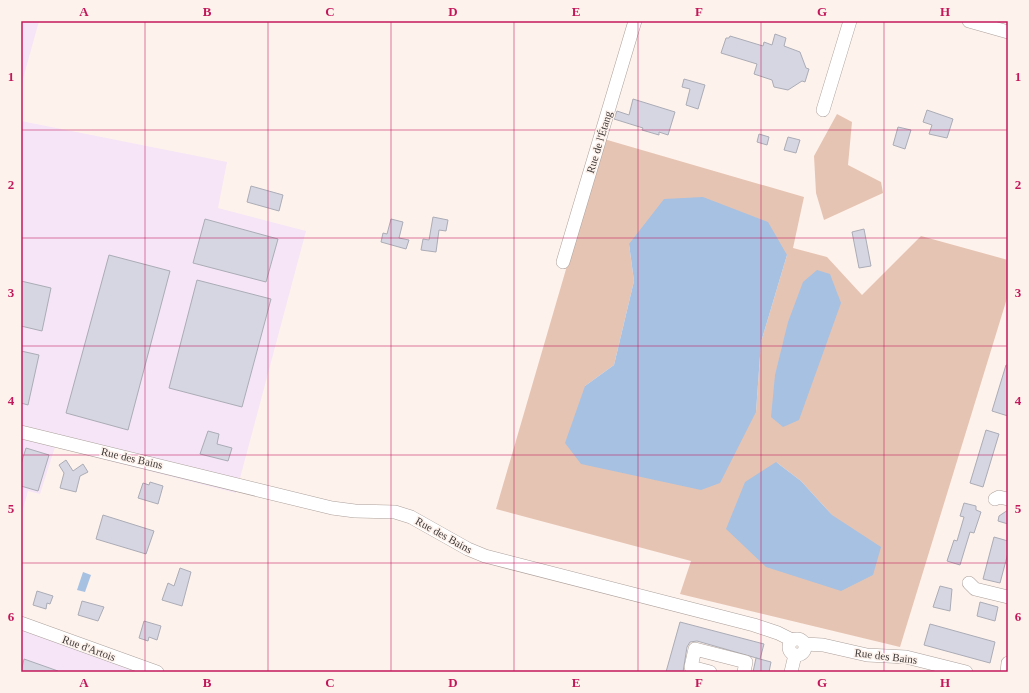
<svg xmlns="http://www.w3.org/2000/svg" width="1029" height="693" font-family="'Times New Roman',serif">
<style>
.commercial{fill:#f5e5f7}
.green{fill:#e6c4b3;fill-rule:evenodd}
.water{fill:#a6c1e2}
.building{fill:#d5d6e1;stroke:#abacb6}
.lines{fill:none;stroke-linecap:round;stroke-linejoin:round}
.minor-casing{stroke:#aca19c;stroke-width:14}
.minor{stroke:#fff;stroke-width:13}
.grid{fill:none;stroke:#c2185b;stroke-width:1;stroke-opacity:0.55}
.labels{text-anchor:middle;stroke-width:3;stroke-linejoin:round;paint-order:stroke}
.street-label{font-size:11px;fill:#3f3b39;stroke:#fef2ec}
.neatline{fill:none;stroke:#c2185b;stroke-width:1.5}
.grid-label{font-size:13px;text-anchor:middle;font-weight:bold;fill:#c2185b}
</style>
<rect width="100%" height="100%" fill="#fef2ec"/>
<g class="commercial">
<polygon points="21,21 39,21 21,86"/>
<polygon points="21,121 227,162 218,208 306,231 236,493 55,447 40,494 28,491 21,516"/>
<polygon points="21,629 143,672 21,672"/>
</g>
<g class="green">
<polygon points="837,114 852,122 848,165 881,182 883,193 824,220 816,193 814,156"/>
<path d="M604 139 804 197 793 248 827 257 862 295 921 236 1008 260V295L900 647 680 594 691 561 496 509ZM629 244 787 255 761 342 756 412 585 386 614 365 634 281ZM776 462 801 481 832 515Z"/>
</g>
<g class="water">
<polygon points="703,197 768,222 787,255 761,342 756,412 720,483 701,490 581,464 565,443 585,386 614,365 634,281 629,244 664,199"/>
<polygon points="817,270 830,274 841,303 799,420 783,427 771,417 775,375 788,322 803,282"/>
<polygon points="776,462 801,481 832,515 881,547 873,575 841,591 766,567 726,529 745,482"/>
<polygon points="83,572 91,575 85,592 77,590"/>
</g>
<g class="building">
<polygon points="775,34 786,38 784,46 800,52 806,68 809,69 805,82 802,81 788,90 774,87 772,80 754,74 757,64 721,53 726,38 729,38 730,36 763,46 764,42 772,45"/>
<polygon points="684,79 705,85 698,109 686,105 690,89 682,87"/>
<polygon points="633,99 675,112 668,135 659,132 659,135 642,130 643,128 614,119 617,111 629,115"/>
<polygon points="927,110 953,119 947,138 929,134 932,125 923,122"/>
<polygon points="898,127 911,130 905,149 893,145"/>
<polygon points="759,134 769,137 767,145 757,142"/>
<polygon points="788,137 800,140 796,153 784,150"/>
<polygon points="251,186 283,195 279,211 247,202"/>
<polygon points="433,217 448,220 446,231 439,230 436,252 421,250 423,239 429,240"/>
<polygon points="205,219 278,239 266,282 193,263"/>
<polygon points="391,219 403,222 399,238 409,240 406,249 381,242 383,233 387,234"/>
<polygon points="864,229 871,266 859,268 852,232"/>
<polygon points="109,255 170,271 128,430 66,413"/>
<polygon points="197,280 271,299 242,407 169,388"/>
<polygon points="21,281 51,288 42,331 21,326"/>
<polygon points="21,351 39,355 28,405 21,403"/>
<polygon points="1006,365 1008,365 1008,416 992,411"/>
<polygon points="986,430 999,434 983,487 970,483"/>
<polygon points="208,431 219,434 217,444 232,448 228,461 200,454"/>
<polygon points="26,448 49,455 38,491 21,486 21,464"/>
<polygon points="66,460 73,471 83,464 88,472 80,476 76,492 60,488 64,473 59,465"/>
<polygon points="150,482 163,486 158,504 138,498 143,483 149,485"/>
<polygon points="964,503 976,506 976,510 981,512 974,533 970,532 960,565 947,561 954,540 957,541 964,517 960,516"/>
<polygon points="1008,510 1008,524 998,521 999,516"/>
<polygon points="103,515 154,531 146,554 96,539"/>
<polygon points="994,537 1008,541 1008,553 1000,583 983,579"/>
<polygon points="180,568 191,572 182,606 162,600 168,583 174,586"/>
<polygon points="940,586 952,589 950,611 933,607"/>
<polygon points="37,591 53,596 50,604 47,603 46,609 33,605"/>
<polygon points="82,601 104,607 98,621 78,615"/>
<polygon points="980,602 998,607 995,621 977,616"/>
<polygon points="144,621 161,626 157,640 149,637 148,641 139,638"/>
<polygon points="680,622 764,644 760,659 697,641 690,642 687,647 683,672 666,672"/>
<polygon points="930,624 995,642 990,663 924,645"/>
<polygon points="756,658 771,662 769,672 753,672"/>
<polygon points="24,659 58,671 58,672 21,672"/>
</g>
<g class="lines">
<defs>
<g id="minor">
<polyline points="969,21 1008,32"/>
<polyline points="823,110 850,21"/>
<polyline points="563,262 635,21"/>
<polyline points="21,432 332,508 355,511 395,512 411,517 468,549 485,556 754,625 778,633 792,640"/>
<polyline points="995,499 999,497 1008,499"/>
<polyline points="969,583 975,589 1008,597"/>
<polyline points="21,623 157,672"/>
<circle cx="797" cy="647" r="8"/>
<polyline points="805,644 823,645 867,655 906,657 966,672"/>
<polyline points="710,672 691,667 695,649 746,662 744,672"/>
<polyline points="791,672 795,655"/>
<polyline points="1007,672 1008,663"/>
</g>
</defs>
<use href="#minor" class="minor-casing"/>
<use href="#minor" class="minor"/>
</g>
<path class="grid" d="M145 21V672M268 21V672M391 21V672M514 21V672M638 21V672M761 21V672M884 21V672M21 130H1008M21 238H1008M21 346H1008M21 455H1008M21 563H1008"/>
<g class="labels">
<g class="street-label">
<text transform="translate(599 142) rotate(-73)" y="4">Rue de l'Étang</text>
<text transform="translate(132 458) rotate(13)" y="4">Rue des Bains</text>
<text transform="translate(444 535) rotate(29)" y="4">Rue des Bains</text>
<text transform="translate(89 648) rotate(20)" y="4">Rue d'Artois</text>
<text transform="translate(886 656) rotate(7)" y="4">Rue des Bains</text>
</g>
</g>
<rect width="1029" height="693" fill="none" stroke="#fef2ec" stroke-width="44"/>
<rect x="22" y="22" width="985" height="649" class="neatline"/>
<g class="grid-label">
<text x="84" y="16">A</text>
<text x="207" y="16">B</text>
<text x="330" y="16">C</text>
<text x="453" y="16">D</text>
<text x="576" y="16">E</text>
<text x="699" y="16">F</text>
<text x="822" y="16">G</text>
<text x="945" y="16">H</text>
<text x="11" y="81">1</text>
<text x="1018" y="81">1</text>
<text x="11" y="189">2</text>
<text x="1018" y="189">2</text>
<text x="11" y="297">3</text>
<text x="1018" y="297">3</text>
<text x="11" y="405">4</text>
<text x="1018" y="405">4</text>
<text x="11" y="513">5</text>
<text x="1018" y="513">5</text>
<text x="11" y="621">6</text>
<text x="1018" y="621">6</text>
<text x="84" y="687">A</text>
<text x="207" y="687">B</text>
<text x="330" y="687">C</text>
<text x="453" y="687">D</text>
<text x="576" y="687">E</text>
<text x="699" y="687">F</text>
<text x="822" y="687">G</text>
<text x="945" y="687">H</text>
</g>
</svg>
